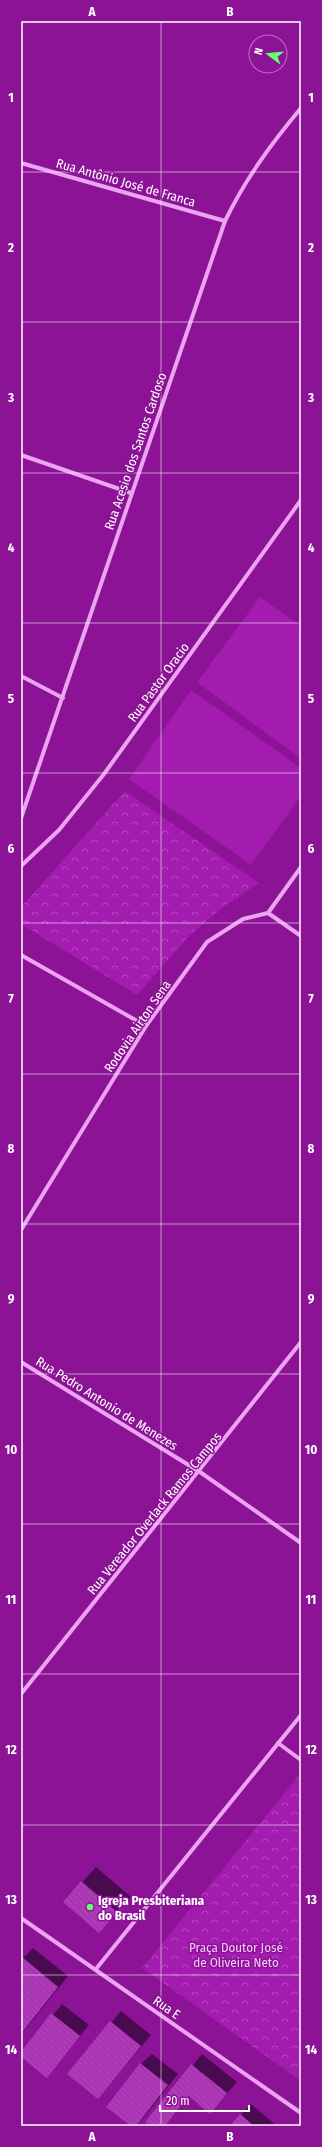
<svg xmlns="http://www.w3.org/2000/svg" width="322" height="2147" font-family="'Fira Sans Condensed',sans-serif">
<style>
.grass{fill:#a31baf}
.park{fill:url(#park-crowns)}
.shadow{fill:#0007}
.building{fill:url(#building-back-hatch)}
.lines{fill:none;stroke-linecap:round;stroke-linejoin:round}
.minor{stroke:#eca3f2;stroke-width:4}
.grid{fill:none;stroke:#fff;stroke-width:1;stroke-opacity:0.55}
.poi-dot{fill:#64ff71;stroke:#8c1395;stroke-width:1.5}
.labels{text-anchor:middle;stroke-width:3;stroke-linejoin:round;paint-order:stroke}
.street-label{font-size:13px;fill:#fff;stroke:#8c1395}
.poi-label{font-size:13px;font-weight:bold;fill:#fff;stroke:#8c1395;text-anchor:start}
.park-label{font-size:13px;fill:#f9cafd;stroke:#8c1395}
.neatline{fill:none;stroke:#fff;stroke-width:1.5}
.grid-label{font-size:13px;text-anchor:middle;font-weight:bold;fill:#fff}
</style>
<defs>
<pattern id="park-crowns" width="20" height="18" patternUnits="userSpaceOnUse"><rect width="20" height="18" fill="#a31baf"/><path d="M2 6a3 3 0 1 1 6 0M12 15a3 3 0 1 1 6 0" fill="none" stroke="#b549bf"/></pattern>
<pattern id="building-back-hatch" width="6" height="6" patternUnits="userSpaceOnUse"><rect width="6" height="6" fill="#b237bc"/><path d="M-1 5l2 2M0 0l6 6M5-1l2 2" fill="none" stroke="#84408a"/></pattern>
</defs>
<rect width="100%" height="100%" fill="#8c1395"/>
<g class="grass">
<polygon points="260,597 301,626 301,759 197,682"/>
<polygon points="191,690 301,768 301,796 251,865 129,779"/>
</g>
<g class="park">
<polygon points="125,791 259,883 222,908 189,936 137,995 21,924 21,907"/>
<polygon points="301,1773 301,2081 142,1968"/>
</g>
<g class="shadow">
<polygon points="96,1867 131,1897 99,1931 64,1902"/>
<polygon points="33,1948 68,1976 21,2035 21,1960"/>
<polygon points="62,2004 89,2025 47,2077 21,2056 21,2053"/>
<polygon points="121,2011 151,2035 98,2098 69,2074"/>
<polygon points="152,2054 178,2074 144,2117 135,2126 132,2126 141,2064"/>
<polygon points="202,2054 237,2082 210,2112 190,2096 165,2126 152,2126 146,2122"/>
<polygon points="251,2104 277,2126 231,2126"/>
</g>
<g class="building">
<polygon points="81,1881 117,1912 99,1933 63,1902"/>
<polygon points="22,1957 58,1987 21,2034 21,1958"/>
<polygon points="51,2013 80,2036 47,2078 21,2057 21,2052"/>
<polygon points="110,2021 141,2046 98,2099 67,2074"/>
<polygon points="140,2063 168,2085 136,2126 131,2126 106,2107"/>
<polygon points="191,2064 227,2093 210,2114 189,2096 165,2126 150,2126 145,2122"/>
<polygon points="240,2114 254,2126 230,2126"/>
</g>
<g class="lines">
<g class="minor">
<polyline points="21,163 225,221"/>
<polyline points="21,455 131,493"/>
<polyline points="21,676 63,698"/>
<path d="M21 818 225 221C246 178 271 144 301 108"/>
<polyline points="21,866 59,830 104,774 301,500"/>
<polyline points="268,913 301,936"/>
<polyline points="21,955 146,1026"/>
<polyline points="21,1230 146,1026 207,942 243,919 268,913 301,867"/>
<polyline points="21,1362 200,1472 301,1543"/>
<polyline points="21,1694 301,1342"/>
<polyline points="278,1743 301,1760"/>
<polyline points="21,1918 301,2113"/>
<polyline points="96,1969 301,1715"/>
</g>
</g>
<path class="grid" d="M161 21V2126M21 172H301M21 322H301M21 473H301M21 623H301M21 773H301M21 923H301M21 1074H301M21 1224H301M21 1374H301M21 1524H301M21 1674H301M21 1825H301M21 1975H301"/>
<circle class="poi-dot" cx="90" cy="1907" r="4"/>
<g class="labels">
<g class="street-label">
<text transform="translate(126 182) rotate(16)" y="5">Rua Antônio José de Franca</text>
<text transform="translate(135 451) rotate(-71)" y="5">Rua Acesio dos Santos Cardoso</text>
<text transform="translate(158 682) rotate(-54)" y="5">Rua Pastor Oracio</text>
<text transform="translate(137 1026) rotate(-56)" y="5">Rodovia Airton Sena</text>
<text transform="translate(107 1403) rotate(32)" y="5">Rua Pedro Antonio de Menezes</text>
<text transform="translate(154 1513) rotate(-51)" y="5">Rua Vereador Overlack Ramos Campos</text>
<text transform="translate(167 2007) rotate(35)" y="5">Rua E</text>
</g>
<g class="poi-label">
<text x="98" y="1905">Igreja Presbiteriana<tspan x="98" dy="15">do Brasil</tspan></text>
</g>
<g class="park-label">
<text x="236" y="1952">Praça Doutor José<tspan x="236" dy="15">de Oliveira Neto</tspan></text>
</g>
</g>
<rect width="322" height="2147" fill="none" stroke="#8c1395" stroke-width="44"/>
<g transform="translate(268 54) rotate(286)"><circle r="19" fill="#8c1395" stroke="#ba71bf"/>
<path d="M0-3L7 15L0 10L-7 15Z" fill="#64ff71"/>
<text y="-6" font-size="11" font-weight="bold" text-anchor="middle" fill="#ffffff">N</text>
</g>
<path d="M160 2105v6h89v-6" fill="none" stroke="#ffffff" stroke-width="2"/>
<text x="166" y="2105" font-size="12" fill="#ffffff" stroke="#8c1395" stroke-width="3" paint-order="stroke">20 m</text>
<rect x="22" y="22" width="278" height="2103" class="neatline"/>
<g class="grid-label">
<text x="92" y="16">A</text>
<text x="230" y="16">B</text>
<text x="11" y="102">1</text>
<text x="311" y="102">1</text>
<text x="11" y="252">2</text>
<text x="311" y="252">2</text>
<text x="11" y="402">3</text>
<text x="311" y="402">3</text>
<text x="11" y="552">4</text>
<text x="311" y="552">4</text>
<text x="11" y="703">5</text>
<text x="311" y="703">5</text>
<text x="11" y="853">6</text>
<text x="311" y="853">6</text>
<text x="11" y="1003">7</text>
<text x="311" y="1003">7</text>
<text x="11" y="1153">8</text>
<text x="311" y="1153">8</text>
<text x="11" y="1303">9</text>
<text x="311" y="1303">9</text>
<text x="11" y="1454">10</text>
<text x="311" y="1454">10</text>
<text x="11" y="1604">11</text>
<text x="311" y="1604">11</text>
<text x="11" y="1754">12</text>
<text x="311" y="1754">12</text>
<text x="11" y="1904">13</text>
<text x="311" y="1904">13</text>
<text x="11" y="2054">14</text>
<text x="311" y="2054">14</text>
<text x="92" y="2141">A</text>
<text x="230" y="2141">B</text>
</g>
</svg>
